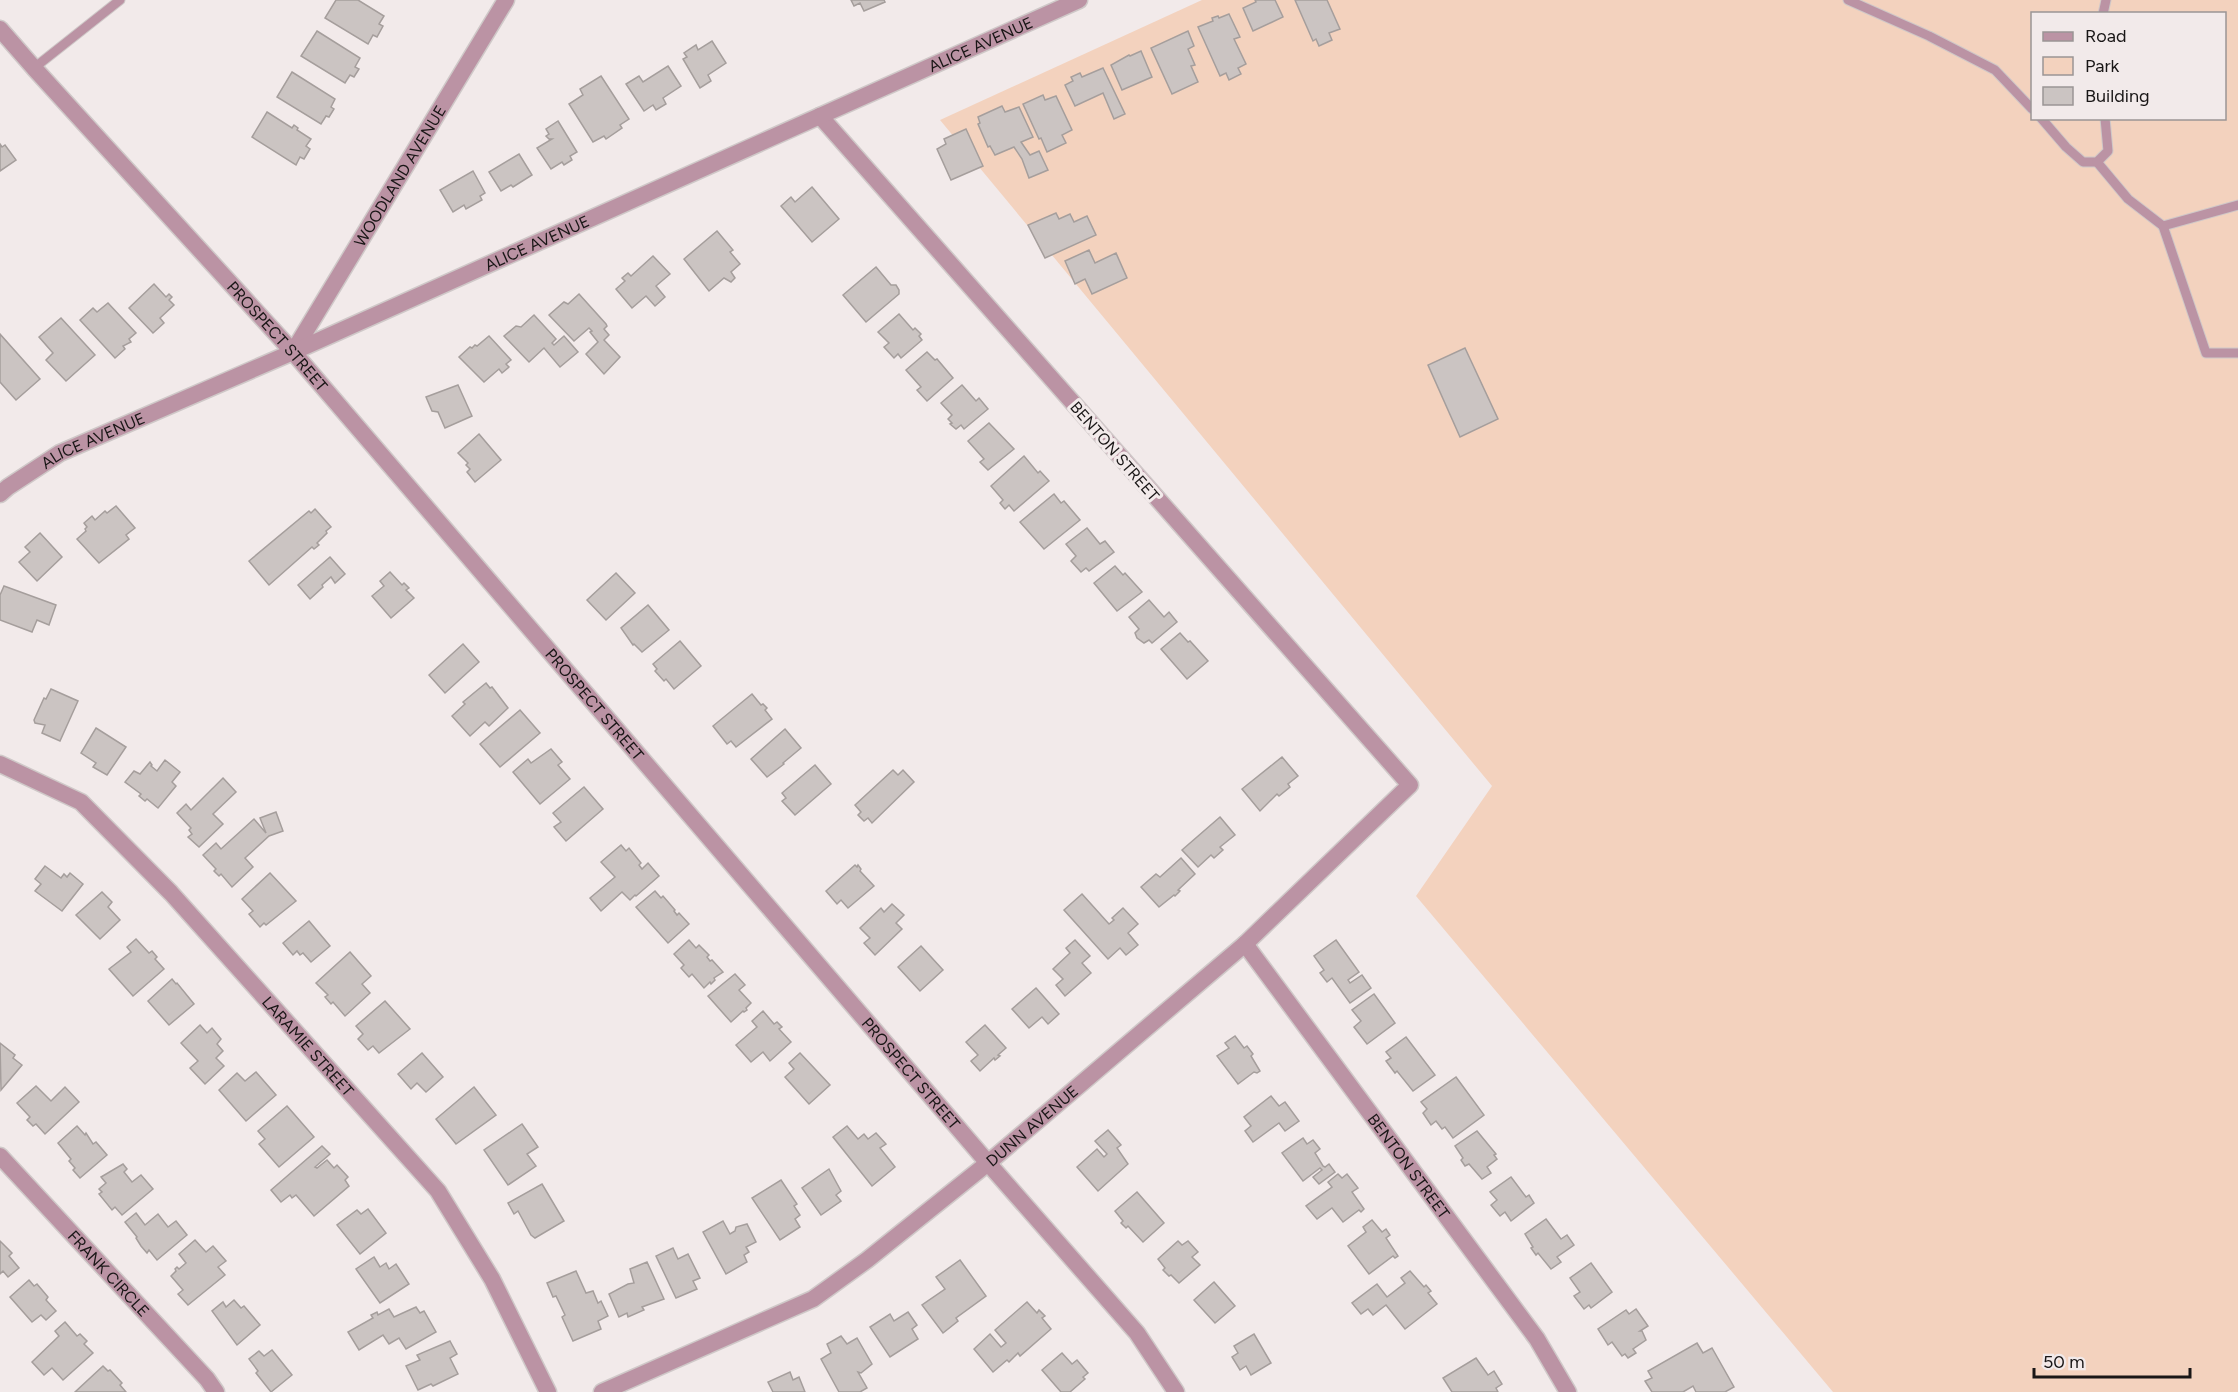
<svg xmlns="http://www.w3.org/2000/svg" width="2238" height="1392" font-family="Figtree,sans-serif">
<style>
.green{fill:#f3d2be;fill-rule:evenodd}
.building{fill:#cbc4c2;stroke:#a59e9c;stroke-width:1.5}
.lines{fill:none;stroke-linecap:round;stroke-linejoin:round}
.service-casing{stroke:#cfc8c8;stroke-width:11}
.minor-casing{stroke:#cfc8c8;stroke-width:19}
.tertiary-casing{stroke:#cfc8c8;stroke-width:19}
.service{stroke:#bb93a4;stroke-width:9}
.minor{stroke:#bb93a4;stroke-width:16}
.tertiary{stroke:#bb93a4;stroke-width:16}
.labels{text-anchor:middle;stroke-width:6;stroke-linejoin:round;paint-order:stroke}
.street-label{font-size:16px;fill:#191616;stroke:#f2eaea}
</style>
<rect width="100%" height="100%" fill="#f2eaea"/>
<path class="green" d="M1202 0H2238V1392H1833L1416 896 1492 786 940 120ZM2032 14H2224V118H2032Z"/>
<g class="building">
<polygon points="336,0 358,0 384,16 379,24 383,26 377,37 373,35 368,44 325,18"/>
<polygon points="851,0 884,0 885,2 864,11 860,3 854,6"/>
<polygon points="1255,0 1275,0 1283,17 1253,31 1243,8 1256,2"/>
<polygon points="1295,0 1327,0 1340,29 1329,33 1332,40 1319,46 1316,39 1313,41"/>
<polygon points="1229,14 1240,37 1234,39 1246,64 1238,68 1241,74 1229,80 1226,73 1220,76 1198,27 1213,21 1212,18 1218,16 1219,18"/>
<polygon points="317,31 360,58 355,67 359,69 354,77 350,75 345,83 301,56"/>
<polygon points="1188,31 1194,46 1188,49 1195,65 1191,66 1198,82 1172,94 1151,48"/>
<polygon points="712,41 726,63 708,75 711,81 700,88 683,59 687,57 684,53 696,45 698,50"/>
<polygon points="1141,51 1152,77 1122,90 1111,65 1129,55 1130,56"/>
<polygon points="668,66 681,86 663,98 666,104 656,110 653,105 644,111 626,84 639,76 643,82"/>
<polygon points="1103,68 1125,114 1114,119 1103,93 1075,106 1065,85 1073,81 1071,77 1080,73 1082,77"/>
<polygon points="292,72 335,99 331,107 334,109 329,117 326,116 321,124 277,97"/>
<polygon points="601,76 629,119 620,125 622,128 606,139 604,136 593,142 569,104 583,95 580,89"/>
<polygon points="1043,95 1045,100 1056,96 1072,130 1062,135 1066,143 1047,152 1041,138 1039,139 1023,104"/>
<polygon points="1002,106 1005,112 1019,107 1033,137 1021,142 1030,155 1039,151 1048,170 1029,178 1022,159 1014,147 995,155 990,146 988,147 978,124 980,123 978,117"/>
<polygon points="267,112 292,128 294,125 298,128 297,130 311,139 306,146 310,149 304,159 300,157 296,165 252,137"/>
<polygon points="558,121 577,152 570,156 572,160 564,165 562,162 551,169 537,148 552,139 549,139 546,136 549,134 546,129"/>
<polygon points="966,129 983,166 951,180 937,149 946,144 944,139"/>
<polygon points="0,144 2,147 5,145 16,160 0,171"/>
<polygon points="519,154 532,175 513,187 511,185 501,191 489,172"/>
<polygon points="473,171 485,193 480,196 482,200 466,209 464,205 453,212 440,190"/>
<polygon points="812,187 839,219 812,242 781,206 791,197 795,202"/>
<polygon points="1056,213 1059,219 1070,214 1074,222 1087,216 1096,235 1045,258 1028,225"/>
<polygon points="717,231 733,250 730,252 740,264 731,272 735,278 731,282 724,278 709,291 684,259"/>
<polygon points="1089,250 1095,263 1116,253 1127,278 1092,294 1085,279 1075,284 1065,261"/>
<polygon points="653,256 670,274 656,286 665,297 655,306 646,296 632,308 616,289 625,281 622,278 628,273 631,276"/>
<polygon points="876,267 891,285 896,285 899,290 899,294 866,322 843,295"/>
<polygon points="154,284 166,297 169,294 172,297 169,300 174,305 160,318 164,323 153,333 129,308"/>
<polygon points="579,294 606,324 607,326 604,329 609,335 604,340 620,357 604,374 586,354 598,342 590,332 592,331 589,328 574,341 549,315 564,302 568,304"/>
<polygon points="108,303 136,333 129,339 131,342 123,346 125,349 115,358 80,320 93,308 97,312"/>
<polygon points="899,314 913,330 915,328 921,334 919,336 922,340 901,358 898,354 894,358 884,347 889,343 878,332"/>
<polygon points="534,315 556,339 552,343 554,345 564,336 578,352 560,367 544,348 529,362 504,336 516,326 521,327"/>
<polygon points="61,318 95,355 66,381 46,360 53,353 39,337"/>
<polygon points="0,334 40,379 16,400 0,382"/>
<polygon points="489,336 511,360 506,364 509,367 502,373 499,369 484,382 459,357 470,347 472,348 475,345 477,346"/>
<polygon points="1465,348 1498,419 1460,437 1428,365"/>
<polygon points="927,352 935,360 937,359 953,378 927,401 917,390 921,387 906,370"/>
<polygon points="458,385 472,416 445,428 438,412 432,411 426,397"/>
<polygon points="962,385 976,401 979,398 988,409 964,429 961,425 956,429 950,424 952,423 948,419 952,415 941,403"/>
<polygon points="989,423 1014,449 988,470 980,462 984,459 968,441"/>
<polygon points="479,434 501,460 475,482 467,472 470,469 466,465 468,463 458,453"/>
<polygon points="1024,456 1038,473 1040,471 1049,481 1014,511 1009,505 1005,509 1000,503 1003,500 991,486"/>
<polygon points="1054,494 1061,503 1064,501 1080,520 1044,549 1020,522"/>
<polygon points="116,506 135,528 126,535 129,539 99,563 77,539 86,531 85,529 87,527 84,523 92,516 95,520 105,511 107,513"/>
<polygon points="315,509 331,527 326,531 327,533 317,543 319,545 314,549 312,547 269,585 249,561 309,511 311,513"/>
<polygon points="1087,528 1100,544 1105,541 1114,552 1089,571 1086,568 1081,572 1071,561 1076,556 1066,544"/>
<polygon points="40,533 62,557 37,581 19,562 30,552 25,547"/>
<polygon points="330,557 345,574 335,583 331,577 322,585 323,587 310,599 298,585"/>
<polygon points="1115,566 1123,575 1125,573 1142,592 1117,611 1094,583"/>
<polygon points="390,572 402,585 404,583 409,588 406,590 414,598 391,618 372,596 384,586 380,581"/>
<polygon points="616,573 635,593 606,620 587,600"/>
<polygon points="4,586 56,605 49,625 37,620 32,632 0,620 0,595"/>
<polygon points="1149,600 1164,617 1169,612 1177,622 1152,643 1149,640 1144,643 1137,638 1135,633 1139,629 1129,617"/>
<polygon points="648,605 669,630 642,652 634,644 633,645 621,628"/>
<polygon points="1180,633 1188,642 1190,641 1208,661 1187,679 1161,649"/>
<polygon points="680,641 701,666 674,689 666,679 664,681 655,671 657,669 653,664"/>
<polygon points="463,644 479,662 445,693 429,675"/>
<polygon points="486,683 490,688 492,687 508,708 489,726 485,722 470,736 452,716 465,704 463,702"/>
<polygon points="51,689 78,701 60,741 42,733 45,725 35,723 34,720 44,698 46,699"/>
<polygon points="752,694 761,705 763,704 767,708 765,710 772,719 736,747 731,741 727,744 713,726"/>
<polygon points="520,710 540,733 500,767 480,744"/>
<polygon points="96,728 126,747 107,775 93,767 96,763 81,753"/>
<polygon points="785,729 801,748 783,763 784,764 767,777 751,759"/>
<polygon points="551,749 562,762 558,765 570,779 540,804 513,772 528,759 531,763"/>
<polygon points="1282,757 1298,776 1288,784 1290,787 1279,796 1277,794 1260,811 1242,789"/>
<polygon points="165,760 180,772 172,782 176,786 158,808 147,799 145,801 139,796 141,794 125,782 134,771 140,774 150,762 152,765 151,766 157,771"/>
<polygon points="815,765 831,784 795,815 782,801 786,798 782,793"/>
<polygon points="893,770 898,775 903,770 914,782 872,823 868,818 864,821 858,815 861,812 855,805"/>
<polygon points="223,778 236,792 213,814 223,824 199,847 188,837 192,834 189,830 191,828 177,813 186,804 191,810"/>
<polygon points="584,787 603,809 566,841 554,827 561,822 553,813"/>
<polygon points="276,812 283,831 269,836 245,858 253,867 232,887 221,874 219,876 214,871 216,869 203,855 216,843 221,849 254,819 266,833 260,818"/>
<polygon points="1220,817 1235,835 1220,847 1223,850 1214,858 1211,855 1198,867 1182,850"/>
<polygon points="621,845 626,851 629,848 641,863 639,865 642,869 648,863 659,876 636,896 635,895 630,900 622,892 601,911 590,898 615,877 601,862"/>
<polygon points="1181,858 1195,874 1178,890 1180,891 1175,896 1174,895 1159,907 1141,887 1156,874 1160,877"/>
<polygon points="855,865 857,867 858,865 861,869 860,871 874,886 848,908 841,900 837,904 826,891"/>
<polygon points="45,866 61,878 64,874 67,877 70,873 83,884 62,911 35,891 41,884 35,879"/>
<polygon points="270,873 296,901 266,925 264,923 260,927 249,914 253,911 242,899"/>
<polygon points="655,891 661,898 663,896 675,910 674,911 677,915 679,913 689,924 668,943 636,907"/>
<polygon points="102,892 112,902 108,907 120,920 100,939 76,915"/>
<polygon points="1082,894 1109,924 1114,920 1112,918 1123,908 1138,924 1128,933 1138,945 1126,955 1120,948 1108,959 1064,910"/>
<polygon points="892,904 904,915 896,923 902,929 875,955 864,943 870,938 860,928 881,908 884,912"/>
<polygon points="309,921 330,946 311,962 303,953 300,955 297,951 293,955 283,943"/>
<polygon points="136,939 149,953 152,951 157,957 155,959 164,969 133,996 109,969 131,952 127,947"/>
<polygon points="689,940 696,948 699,945 709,955 707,957 710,961 712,960 723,972 714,978 715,980 711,984 710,982 704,988 692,974 689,977 681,968 684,965 674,954"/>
<polygon points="1075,940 1090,956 1082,963 1091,973 1065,996 1056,985 1063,979 1053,969 1070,953 1066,948"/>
<polygon points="1336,940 1359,972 1348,980 1350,983 1362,975 1371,988 1350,1003 1332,978 1327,982 1320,973 1324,970 1314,956"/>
<polygon points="921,946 943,970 920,991 898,967"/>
<polygon points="350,952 371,976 362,984 370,993 345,1016 333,1002 331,1004 325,997 328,995 316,983"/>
<polygon points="735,974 745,985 739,990 751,1003 746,1008 747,1010 744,1012 743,1011 731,1022 708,996"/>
<polygon points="172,979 176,984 177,983 194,1004 169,1025 148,1001"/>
<polygon points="1036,988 1059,1014 1048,1024 1042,1017 1029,1028 1012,1009"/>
<polygon points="1374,994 1395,1023 1367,1044 1354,1027 1361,1021 1352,1010"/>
<polygon points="385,1001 410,1029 379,1053 373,1046 368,1050 358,1039 363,1034 356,1026"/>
<polygon points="763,1011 774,1024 777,1022 782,1027 779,1029 791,1042 770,1061 763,1052 751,1062 736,1045 757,1027 752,1021"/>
<polygon points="200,1025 207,1033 212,1028 221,1039 217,1044 223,1051 216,1058 224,1066 205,1084 190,1068 198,1061 181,1043"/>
<polygon points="985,1025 1006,1048 998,1055 1000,1056 995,1060 994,1058 980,1071 971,1061 978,1055 966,1042"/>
<polygon points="1235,1036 1244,1048 1247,1046 1253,1054 1251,1056 1260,1071 1257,1073 1254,1072 1238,1084 1217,1056 1229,1048 1225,1043"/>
<polygon points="1406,1037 1435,1075 1413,1091 1397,1071 1395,1073 1386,1061 1391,1058 1386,1052"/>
<polygon points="0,1043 15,1055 13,1058 22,1065 1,1090"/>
<polygon points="422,1053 443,1077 426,1092 417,1083 411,1089 398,1074"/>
<polygon points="800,1053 830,1085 809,1104 785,1077 794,1069 789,1063"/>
<polygon points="256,1072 276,1095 246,1121 219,1090 237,1073 245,1081"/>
<polygon points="1456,1077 1484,1115 1453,1138 1445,1127 1442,1129 1436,1121 1431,1125 1423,1113 1427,1109 1421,1102"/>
<polygon points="36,1086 51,1101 65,1087 79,1102 45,1134 36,1124 33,1126 27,1120 30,1117 17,1103"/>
<polygon points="474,1087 496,1115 456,1144 436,1119"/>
<polygon points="1271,1096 1279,1106 1285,1102 1299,1121 1285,1131 1279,1123 1253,1142 1245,1131 1251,1126 1244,1117"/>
<polygon points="287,1106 314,1137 279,1167 259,1144 265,1139 258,1131"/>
<polygon points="522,1124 538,1147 527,1154 536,1166 508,1185 484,1150"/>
<polygon points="77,1126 85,1135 86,1133 93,1144 96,1142 107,1155 80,1178 73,1170 75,1168 69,1161 71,1159 58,1143"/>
<polygon points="847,1126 858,1139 864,1134 868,1139 876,1133 886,1144 880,1148 895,1167 872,1186 833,1137"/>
<polygon points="1108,1130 1121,1145 1117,1148 1128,1164 1098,1191 1077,1167 1097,1149 1104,1157 1107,1154 1095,1141"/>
<polygon points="1477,1131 1496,1154 1494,1155 1497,1159 1487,1167 1491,1173 1482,1179 1469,1164 1465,1166 1461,1160 1463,1158 1455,1146"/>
<polygon points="1303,1138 1307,1144 1313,1140 1320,1149 1315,1153 1323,1166 1325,1167 1329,1164 1335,1172 1319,1184 1313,1177 1322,1170 1320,1168 1303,1181 1282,1153"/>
<polygon points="322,1146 330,1154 315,1167 317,1168 327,1160 334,1168 337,1165 348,1177 345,1180 349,1186 314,1216 296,1195 292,1198 290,1195 281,1202 271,1190"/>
<polygon points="123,1164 127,1169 124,1172 132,1182 141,1175 153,1189 122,1215 115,1207 112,1210 99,1194 102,1192 99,1189 106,1183 101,1177"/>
<polygon points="829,1169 841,1191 836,1195 841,1201 821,1215 802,1188"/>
<polygon points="1338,1174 1342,1178 1347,1174 1358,1188 1352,1192 1364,1209 1361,1212 1359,1210 1343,1222 1332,1208 1317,1219 1306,1206 1332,1187 1328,1182"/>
<polygon points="1511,1177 1526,1197 1529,1195 1534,1203 1511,1221 1505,1212 1500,1216 1491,1205 1497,1200 1490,1192"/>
<polygon points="781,1180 797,1204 794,1206 800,1215 795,1219 800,1227 780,1240 752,1198"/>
<polygon points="542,1184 564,1221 535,1238 531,1235 518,1211 514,1214 508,1203"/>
<polygon points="1137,1192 1164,1223 1143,1242 1128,1226 1126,1228 1121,1223 1123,1221 1115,1211"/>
<polygon points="368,1209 386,1233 360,1254 337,1225 357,1210 361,1214"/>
<polygon points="136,1213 145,1225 158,1214 168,1227 176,1221 187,1235 157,1260 149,1250 147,1253 141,1246 136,1238 137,1237 125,1222"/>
<polygon points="1546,1219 1561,1239 1567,1235 1574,1245 1557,1257 1561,1262 1551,1269 1538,1253 1536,1255 1531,1248 1533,1247 1525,1234"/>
<polygon points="1372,1220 1382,1232 1386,1229 1390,1235 1386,1238 1398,1256 1395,1258 1393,1256 1369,1274 1348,1246 1366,1232 1363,1227"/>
<polygon points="723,1221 730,1234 735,1231 736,1227 747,1224 756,1242 746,1247 749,1252 744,1255 747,1262 726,1274 703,1232"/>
<polygon points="195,1240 206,1252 213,1246 226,1261 218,1267 225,1275 188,1305 178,1294 183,1290 171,1276 176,1271 175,1269 177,1267 179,1269 186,1263 179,1254"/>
<polygon points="0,1241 12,1253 9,1256 19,1268 8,1277 3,1271 0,1274"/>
<polygon points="1178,1241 1182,1245 1188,1241 1198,1252 1192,1257 1200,1265 1179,1283 1171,1275 1169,1276 1163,1270 1165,1268 1158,1259"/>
<polygon points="673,1248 678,1259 688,1254 700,1278 693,1281 697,1289 676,1298 656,1256"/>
<polygon points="374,1257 380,1267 386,1263 389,1269 396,1264 409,1284 380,1303 356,1269"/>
<polygon points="960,1260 986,1296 956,1318 958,1321 943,1333 922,1305 945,1289 936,1277"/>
<polygon points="647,1262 664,1299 642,1307 644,1310 628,1317 627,1313 619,1317 609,1294 628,1284 634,1283 630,1269"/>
<polygon points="1591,1263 1612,1292 1591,1308 1589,1305 1584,1309 1574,1296 1580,1292 1570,1278"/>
<polygon points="576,1271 586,1293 593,1291 598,1303 601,1301 608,1316 598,1321 601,1329 573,1341 562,1317 565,1315 556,1296 553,1297 547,1283"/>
<polygon points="1410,1271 1424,1287 1426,1285 1431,1291 1428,1293 1437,1304 1405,1329 1386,1305 1373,1315 1368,1309 1361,1314 1352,1303 1377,1284 1387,1297 1405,1283 1401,1278"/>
<polygon points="29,1280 34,1286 37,1284 48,1297 46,1300 56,1311 46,1320 41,1315 32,1322 10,1297"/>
<polygon points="1214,1282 1235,1306 1215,1323 1194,1300"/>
<polygon points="234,1300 241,1308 244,1306 260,1325 237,1345 212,1311 223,1302 226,1307"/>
<polygon points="1027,1302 1037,1313 1039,1310 1045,1316 1042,1318 1051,1329 1020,1356 1018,1353 1009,1362 1007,1360 993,1372 974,1349 990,1334 1001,1347 1006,1343 995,1330"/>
<polygon points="416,1307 420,1313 424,1311 436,1332 406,1349 399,1338 389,1344 383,1335 359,1350 348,1332 373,1318 371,1315 377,1312 378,1315 389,1309 394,1317"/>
<polygon points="1636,1309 1648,1326 1640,1331 1642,1331 1646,1340 1633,1349 1636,1353 1628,1358 1625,1354 1622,1356 1612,1342 1608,1345 1598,1329 1626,1310 1629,1314"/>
<polygon points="908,1312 917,1325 912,1329 918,1339 890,1357 870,1327 890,1314 894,1321"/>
<polygon points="65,1322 77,1336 80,1334 87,1341 84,1344 93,1353 63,1380 52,1368 44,1375 32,1362 59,1336 55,1331"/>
<polygon points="1254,1334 1271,1363 1251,1375 1246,1366 1240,1370 1232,1357 1238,1353 1234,1346"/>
<polygon points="841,1336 847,1344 857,1338 872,1364 861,1373 858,1372 867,1388 860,1392 839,1392 821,1359 831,1353 827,1344"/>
<polygon points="450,1341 457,1354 450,1358 458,1374 433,1386 431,1384 418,1390 406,1366 420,1360 417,1355"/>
<polygon points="1697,1343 1703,1353 1712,1348 1734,1387 1725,1392 1696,1392 1693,1386 1683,1392 1652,1392 1645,1381 1652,1378 1648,1371"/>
<polygon points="272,1350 292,1375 271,1392 256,1373 258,1371 249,1359 259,1351 264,1356"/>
<polygon points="1062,1353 1072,1364 1077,1360 1088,1373 1083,1377 1085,1379 1070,1392 1061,1392 1042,1370"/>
<polygon points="1476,1358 1488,1375 1494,1371 1502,1384 1496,1388 1498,1392 1452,1392 1443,1378"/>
<polygon points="103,1366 108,1371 110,1370 122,1383 120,1385 126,1392 75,1392"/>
<polygon points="790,1372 793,1380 799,1377 805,1392 773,1392 768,1382"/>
</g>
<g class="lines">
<defs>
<g id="service">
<polyline points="1848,0 1929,36 1995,70 2032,109"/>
<polyline points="2103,14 2106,0"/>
<polyline points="34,68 120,0"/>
<polyline points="2041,118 2066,147 2083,162 2097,162 2108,151 2105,118"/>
<polyline points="2097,162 2128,199 2163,226 2206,353 2238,353"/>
<polyline points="2163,226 2238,205"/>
</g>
<g id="minor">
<path id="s1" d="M293 352 506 0"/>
<path id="s2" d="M0 764 81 802 171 893 438 1191 492 1279 548 1392"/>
<path id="s3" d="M1245 944 1537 1339 1568 1392"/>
<path id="s4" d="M0 1156 207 1379 216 1392"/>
<path id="s5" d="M602 1392 813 1299 867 1260 988 1163 1245 944 1410 785 820 116"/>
</g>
<g id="tertiary">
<path id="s6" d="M0 29 34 68 293 352 988 1163 1137 1333 1176 1392"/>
<path id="s7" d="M0 494 8 487 60 453 293 352 1079 0"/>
</g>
</defs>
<use href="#service" class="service-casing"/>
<use href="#minor" class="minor-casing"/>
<use href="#tertiary" class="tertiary-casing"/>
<use href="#service" class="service"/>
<use href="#minor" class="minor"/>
<use href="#tertiary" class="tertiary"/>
</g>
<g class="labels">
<g class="street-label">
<text dy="6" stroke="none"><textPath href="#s7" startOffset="1080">ALICE AVENUE</textPath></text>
<text dy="6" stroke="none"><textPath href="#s1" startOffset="206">WOODLAND AVENUE</textPath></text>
<text dy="6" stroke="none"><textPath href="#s7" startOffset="594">ALICE AVENUE</textPath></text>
<text dy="6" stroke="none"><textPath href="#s6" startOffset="414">PROSPECT STREET</textPath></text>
<text dy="6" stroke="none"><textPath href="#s7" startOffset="108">ALICE AVENUE</textPath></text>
<text transform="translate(1115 451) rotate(49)" y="6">BENTON STREET</text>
<text dy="6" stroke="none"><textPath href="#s6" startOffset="900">PROSPECT STREET</textPath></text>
<text dy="6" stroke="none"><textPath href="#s2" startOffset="423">LARAMIE STREET</textPath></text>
<text dy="6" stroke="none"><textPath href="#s6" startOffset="1386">PROSPECT STREET</textPath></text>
<text dy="6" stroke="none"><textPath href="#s5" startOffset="510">DUNN AVENUE</textPath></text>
<text dy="6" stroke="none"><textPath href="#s3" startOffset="276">BENTON STREET</textPath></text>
<text dy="6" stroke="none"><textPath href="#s4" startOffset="160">FRANK CIRCLE</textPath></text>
</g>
</g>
<rect x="2031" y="12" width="195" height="108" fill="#f2eaea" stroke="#9b9595" stroke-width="1.5"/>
<rect x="2043" y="32" width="30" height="9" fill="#bb93a4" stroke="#9b9595" stroke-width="1.5"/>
<text x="2085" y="42" font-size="18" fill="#191616">Road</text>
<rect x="2043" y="57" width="30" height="18" fill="#f3d2be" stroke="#9b9595" stroke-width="1.5"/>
<text x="2085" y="72" font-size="18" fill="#191616">Park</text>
<rect x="2043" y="87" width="30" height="18" fill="#cbc4c2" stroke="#9b9595" stroke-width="1.5"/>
<text x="2085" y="102" font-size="18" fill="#191616">Building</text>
<path d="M2034 1368v9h156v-9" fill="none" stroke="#191616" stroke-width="3"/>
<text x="2043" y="1368" font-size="18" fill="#191616" stroke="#f2eaea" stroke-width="4.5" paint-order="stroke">50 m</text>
</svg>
